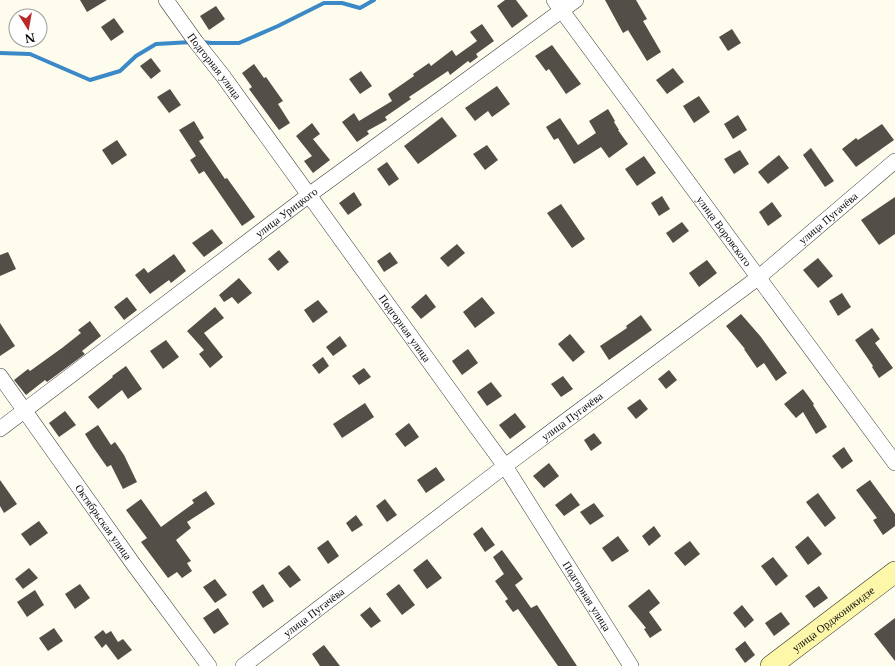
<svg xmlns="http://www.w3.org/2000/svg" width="895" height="666" font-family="'Libre Baskerville',serif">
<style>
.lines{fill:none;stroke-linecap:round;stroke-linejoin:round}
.stream{stroke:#3c89c8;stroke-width:4}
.building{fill:#544e49}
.street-casing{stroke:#3f3f3f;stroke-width:16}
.secondary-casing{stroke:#2e2e2e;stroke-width:22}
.street{stroke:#fff;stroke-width:15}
.secondary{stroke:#fcf7a9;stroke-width:21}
.labels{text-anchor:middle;stroke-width:4;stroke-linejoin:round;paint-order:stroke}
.street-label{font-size:11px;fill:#0c0c0c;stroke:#fff}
</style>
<rect width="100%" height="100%" fill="#fefcec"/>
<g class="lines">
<g class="stream">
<polyline points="201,42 212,43 239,43 278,26 324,3 342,3 360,8 374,0"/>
<polyline points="0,53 30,54 90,80 120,71 136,56 156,44 192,42"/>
</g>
</g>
<g class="building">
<polygon points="80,0 107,0 87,12"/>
<polygon points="505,0 516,0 528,16 512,28 497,6"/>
<polygon points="605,0 636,0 647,19 643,21 661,52 647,61 628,30 623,33"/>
<polygon points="216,6 225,19 209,30 200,16"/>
<polygon points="114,18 124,32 111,41 101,27"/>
<polygon points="482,24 494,41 476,54 478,57 470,63 468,61 450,75 448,71 409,97 411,99 385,117 387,120 367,131 369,134 357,142 342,122 354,113 359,121 392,101 388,94 414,76 413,74 429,63 431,66 452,50 456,56 477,41 470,32"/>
<polygon points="732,29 741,43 728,51 719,37"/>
<polygon points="552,45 581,84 566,94 549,69 546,71 535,56"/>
<polygon points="151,58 161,71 151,79 140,66"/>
<polygon points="254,64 264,78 266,77 283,101 278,104 290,123 279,130 249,89 252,87 242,73"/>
<polygon points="673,68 684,82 667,94 656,80"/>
<polygon points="361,71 372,86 360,94 349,79"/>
<polygon points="497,86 510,104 492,117 488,111 475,121 465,108"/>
<polygon points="170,89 181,105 169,113 157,97"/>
<polygon points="699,96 710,112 694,123 683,106"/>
<polygon points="608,109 615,121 614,122 619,130 618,130 628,144 609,158 601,147 574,164 558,138 554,140 546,127 560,118 578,145 596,133 589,121"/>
<polygon points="738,115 747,130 733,139 724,124"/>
<polygon points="442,117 457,136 418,164 404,146"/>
<polygon points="194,121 204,138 199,141 225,179 227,178 255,217 242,226 204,171 199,174 190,160 196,156 179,130"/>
<polygon points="312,123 320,134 313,139 330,160 313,173 304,161 312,156 296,136"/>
<polygon points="882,124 894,140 856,167 842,149 856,138 858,140"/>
<polygon points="117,140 127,155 112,165 102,150"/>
<polygon points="487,145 498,160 485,170 473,154"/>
<polygon points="811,148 834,181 825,187 803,155"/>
<polygon points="740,150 749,164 734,174 724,159"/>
<polygon points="779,155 789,168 768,184 758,172"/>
<polygon points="644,156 656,173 637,186 625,169"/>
<polygon points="387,162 399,179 389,186 377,169"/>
<polygon points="354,192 362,205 348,215 339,203"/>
<polygon points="662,196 670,209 659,216 651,203"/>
<polygon points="895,197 895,234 879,245 861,220"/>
<polygon points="772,202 782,216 768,226 759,212"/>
<polygon points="561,204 585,239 572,248 547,213"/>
<polygon points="682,222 689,231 673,243 666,233"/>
<polygon points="212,229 223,243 204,257 192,243"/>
<polygon points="457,244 465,253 448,267 440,258"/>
<polygon points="279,250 289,262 278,271 268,259"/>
<polygon points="8,252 16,269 0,276 0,255"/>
<polygon points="390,252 398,263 384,272 377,261"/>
<polygon points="174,254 186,271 171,283 169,280 150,294 135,275 144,268 148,273"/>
<polygon points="818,258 833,276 818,288 803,270"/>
<polygon points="707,260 717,273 699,287 689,273"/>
<polygon points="239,278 252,293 238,304 232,297 224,302 219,295"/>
<polygon points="842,293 851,307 838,316 829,301"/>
<polygon points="426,294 436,307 421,319 411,307"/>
<polygon points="127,297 137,310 124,320 114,307"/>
<polygon points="482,297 495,313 475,328 463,312"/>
<polygon points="318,300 328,312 313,323 304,310"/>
<polygon points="215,307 224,318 204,333 223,357 210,368 199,354 204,350 187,331"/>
<polygon points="741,314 761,337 787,373 776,381 764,363 757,368 744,349 745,349 726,326"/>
<polygon points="641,315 652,330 609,360 600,346 627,328 626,326"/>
<polygon points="90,321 101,336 82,351 85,354 47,382 45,380 26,395 14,380 28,369 30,371 62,348 81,333 78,330"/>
<polygon points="0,323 15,346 0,356"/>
<polygon points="872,328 880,339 875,343 893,368 879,378 872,367 873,366 855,340"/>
<polygon points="570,334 585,352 573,362 558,344"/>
<polygon points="340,336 347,346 333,356 326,347"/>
<polygon points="166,340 179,357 163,369 150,351"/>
<polygon points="468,349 478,363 462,375 452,361"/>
<polygon points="323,357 329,366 319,374 312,365"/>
<polygon points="126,366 142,389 128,399 122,390 98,409 88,397 113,377 112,376"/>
<polygon points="364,368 371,377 359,385 352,376"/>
<polygon points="669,370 677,380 666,389 658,379"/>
<polygon points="563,376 573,389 561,397 551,384"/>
<polygon points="491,382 502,396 487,406 477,392"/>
<polygon points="803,389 814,404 813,405 827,427 816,434 803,412 796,418 784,404"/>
<polygon points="640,399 648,409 636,419 627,408"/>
<polygon points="365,403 374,417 342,438 333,424"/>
<polygon points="65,411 76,425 59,437 49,423"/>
<polygon points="515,413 526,427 510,439 499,425"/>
<polygon points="409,423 419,437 405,447 395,434"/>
<polygon points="98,425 111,445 115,442 124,455 137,482 123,489 111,465 107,467 93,447 85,434"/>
<polygon points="594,433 602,443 591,451 584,440"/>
<polygon points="844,447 853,461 842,469 832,456"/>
<polygon points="549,463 559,476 544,488 533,476"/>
<polygon points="436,467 445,480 426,493 417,480"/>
<polygon points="0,480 17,504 4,513 0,506"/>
<polygon points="870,480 895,514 895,526 883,535 873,520 877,518 856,490"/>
<polygon points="206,491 215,504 187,522 191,528 176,540 191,561 187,563 192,571 182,578 177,572 168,578 141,542 147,538 126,510 141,499 161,527 194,503 192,500"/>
<polygon points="571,493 580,505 564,516 555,505"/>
<polygon points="818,493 836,518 825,527 806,502"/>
<polygon points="385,499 397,515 387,522 376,506"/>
<polygon points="594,503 604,516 590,525 580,512"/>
<polygon points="356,515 363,525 352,532 346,523"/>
<polygon points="39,521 48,533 30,546 21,534"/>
<polygon points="654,526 661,536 649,546 642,536"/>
<polygon points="482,527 495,545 485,552 473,534"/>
<polygon points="618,536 629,551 612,562 602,548"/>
<polygon points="808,536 822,554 808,565 795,547"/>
<polygon points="328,540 339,556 328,564 317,548"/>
<polygon points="690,541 700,554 685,566 674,553"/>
<polygon points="502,550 523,579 515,585 531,608 537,605 577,666 558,666 518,609 513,612 505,601 508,599 495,581 504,574 493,557"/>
<polygon points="773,557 788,576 776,586 761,566"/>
<polygon points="427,559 442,578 427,589 413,570"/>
<polygon points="289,565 301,580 290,588 278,573"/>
<polygon points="29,568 38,578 23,589 15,579"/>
<polygon points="215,579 227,595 215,603 203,587"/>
<polygon points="80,584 90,598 75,609 65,594"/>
<polygon points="263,584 274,601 263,608 252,592"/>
<polygon points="399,584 415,605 402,615 386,594"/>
<polygon points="819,586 828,598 814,608 805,596"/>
<polygon points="649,589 660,603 649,612 662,630 650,638 644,629 646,628 628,606"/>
<polygon points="35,590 44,605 27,617 17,602"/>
<polygon points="742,605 754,620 745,628 733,613"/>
<polygon points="370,607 381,621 371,628 360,615"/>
<polygon points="218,608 229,624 214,634 203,618"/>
<polygon points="781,612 790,624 774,636 765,623"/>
<polygon points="895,618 895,661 874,634"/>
<polygon points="54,628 63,641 48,651 39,638"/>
<polygon points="103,630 106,634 111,631 118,642 123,639 132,650 118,660 106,644 102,648 94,637"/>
<polygon points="745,641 755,655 745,663 735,649"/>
<polygon points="324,645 340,666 320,666 312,654"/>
</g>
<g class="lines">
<defs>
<g id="street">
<path id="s1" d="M166 0 196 42 223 76 472 421 505 466 631 666"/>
<path id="s2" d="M554 0 895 463"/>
<path id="s3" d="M0 376 134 565 209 666"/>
<path id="s4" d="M0 429 309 195 576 0"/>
<path id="s5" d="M243 666 505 466 759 277 895 161"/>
</g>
<g id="secondary">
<path id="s6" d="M771 666 895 572"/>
</g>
</defs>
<use href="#street" class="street-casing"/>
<use href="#secondary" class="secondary-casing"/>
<use href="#street" class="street"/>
<use href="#secondary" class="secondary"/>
</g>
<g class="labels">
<g class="street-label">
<text dy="4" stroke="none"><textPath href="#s1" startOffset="82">Подгорная улица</textPath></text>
<text dy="4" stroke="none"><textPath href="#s4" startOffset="359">улица Урицкого</textPath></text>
<text dy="4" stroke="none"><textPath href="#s5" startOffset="737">улица Пугачёва</textPath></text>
<text dy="4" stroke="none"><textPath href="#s2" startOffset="287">улица Воровского</textPath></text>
<text dy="4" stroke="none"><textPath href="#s1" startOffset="406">Подгорная улица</textPath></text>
<text dy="4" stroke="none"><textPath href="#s5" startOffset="413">улица Пугачёва</textPath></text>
<text dy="4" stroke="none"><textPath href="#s3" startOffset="179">Октябрьская улица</textPath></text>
<text dy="4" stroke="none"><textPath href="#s1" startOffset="730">Подгорная улица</textPath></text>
<text dy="4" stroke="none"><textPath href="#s5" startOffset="89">улица Пугачёва</textPath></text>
<text dy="4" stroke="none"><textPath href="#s6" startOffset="78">улица Орджоникидзе</textPath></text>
</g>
</g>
<g transform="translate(28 28) rotate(169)"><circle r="19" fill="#ffffff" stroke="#9e9e9e"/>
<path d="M0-3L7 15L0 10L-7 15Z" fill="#b72a29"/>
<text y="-6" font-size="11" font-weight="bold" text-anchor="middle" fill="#0c0c0c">N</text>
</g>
</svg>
